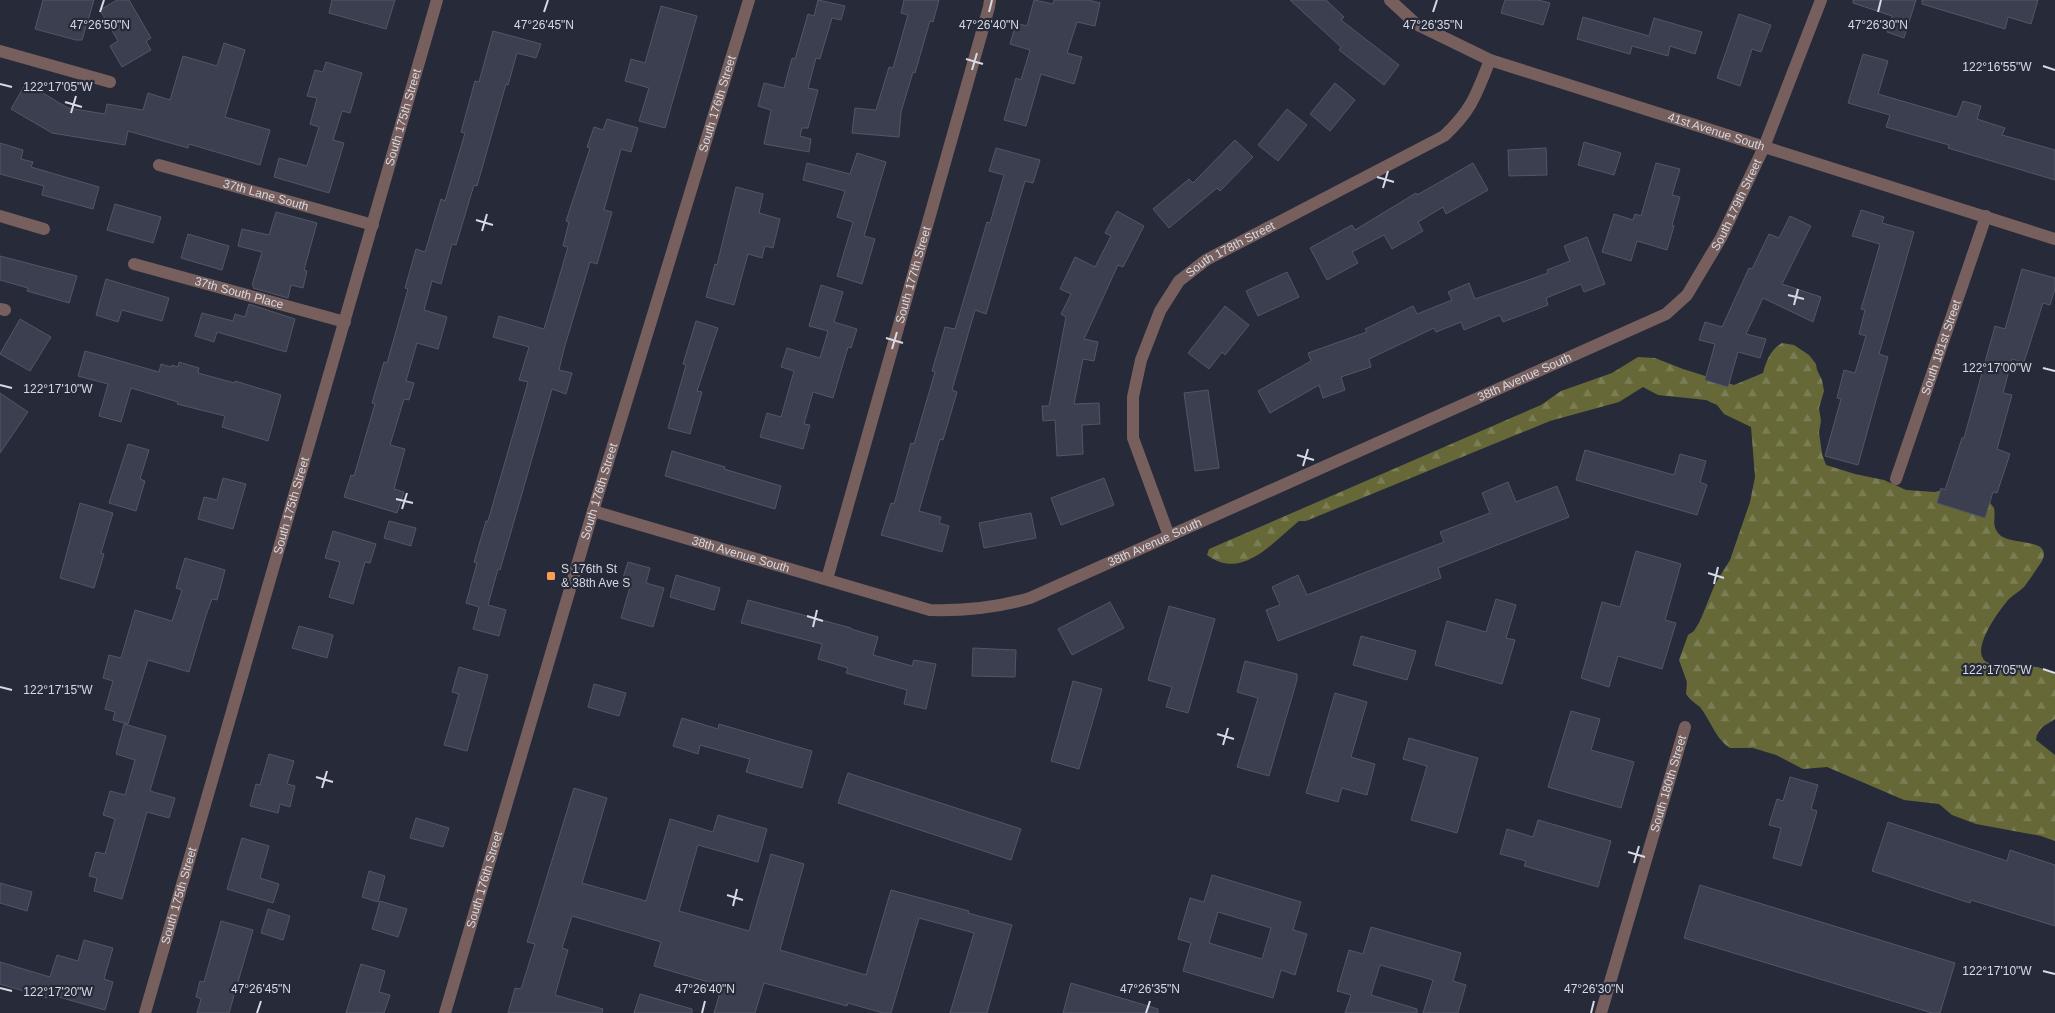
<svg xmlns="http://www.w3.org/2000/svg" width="2055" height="1013" font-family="Arial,sans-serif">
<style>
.forest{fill:url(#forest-firs)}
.building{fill:#3b3f4f;stroke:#525768;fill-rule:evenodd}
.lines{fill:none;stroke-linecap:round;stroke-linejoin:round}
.minor{stroke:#775f5d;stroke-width:12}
.ticks{fill:none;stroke:#d7dae4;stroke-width:2}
.poi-dot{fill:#fc9d53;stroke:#262a39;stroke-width:2}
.labels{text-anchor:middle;stroke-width:4.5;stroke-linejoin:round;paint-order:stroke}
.street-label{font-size:12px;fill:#d7dae4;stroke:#262a39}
.poi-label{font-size:12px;fill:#d7dae4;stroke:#262a39;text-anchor:start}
.ticks-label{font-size:12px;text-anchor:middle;fill:#d7dae4;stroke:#262a39;stroke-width:4.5;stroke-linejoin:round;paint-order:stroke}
</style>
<defs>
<pattern id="forest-firs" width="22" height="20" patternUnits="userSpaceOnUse" patternTransform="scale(1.25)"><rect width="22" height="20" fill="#666937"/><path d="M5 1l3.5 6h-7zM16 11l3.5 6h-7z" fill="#7b7e54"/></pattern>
</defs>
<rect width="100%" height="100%" fill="#262a39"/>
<path class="forest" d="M1782 343 1794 345 1809 355 1816 364 1817 370 1822 380 1824 391 1819 408 1821 421 1819 432 1822 454 1826 465 1855 474 1884 480 1906 490 1935 492 1946 489 1987 499 1994 508C1996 518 1991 525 1999 534 2008 546 2054 537 2042 561 2036 570 2030 579 2024 587 2020 591 2013 595 2009 599 2000 609 1964 657 1991 664 1996 666 2004 665 2010 665 2025 665 2042 666 2055 674V719C2046 725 2037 728 2036 740L2055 755V841L2041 836 1976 824 1952 815 1939 804 1904 800 1827 767 1803 769 1776 755 1753 748H1730C1715 738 1711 721 1700 707 1695 703 1690 700 1686 694L1687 682 1679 660 1688 635 1694 631 1700 621 1715 584 1730 560 1750 502 1755 477 1751 427 1724 414 1717 405 1706 400 1658 395 1643 387 1619 402 1550 421 1306 521H1299C1272 543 1242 581 1207 555L1209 549 1541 405 1561 391 1612 373 1638 357 1655 358 1683 369 1734 385 1763 373C1766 361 1771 349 1782 343Z"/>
<g class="building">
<polygon points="43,0 94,0 82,40 76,40 35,29"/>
<polygon points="117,0 129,0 151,38 146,41 151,50 122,67 110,46 118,41 100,10"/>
<polygon points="332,0 395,0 386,29 329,13"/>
<polygon points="818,0 845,6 841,20 832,18 820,59 816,58 808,88 818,90 808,128 802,128 800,136 811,139 809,152 764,144 771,110 758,106 764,83 784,88 792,58 795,59 808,14 814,16"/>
<polygon points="904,0 939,0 933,22 930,21 915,73 913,72 901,112 899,137 852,133 855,108 876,110 889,67 893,68 908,15 901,13"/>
<polygon points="1034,0 1053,4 1054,0 1088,0 1100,3 1095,26 1077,22 1067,53 1082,57 1074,84 1041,74 1026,126 1004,120 1016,78 1021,80 1030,50 1010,44 1016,23 1027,26"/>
<polygon points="1290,0 1326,0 1344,17 1341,20 1399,65 1384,85 1339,50 1341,47"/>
<polygon points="1505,0 1538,0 1550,3 1543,25 1501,13"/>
<polygon points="1853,0 1916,0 1904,38 1887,32 1892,16 1853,3"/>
<polygon points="1922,0 2038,0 2031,24 2008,17 2005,29 1922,4"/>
<polygon points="661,6 697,16 665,128 639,121 649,88 625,81 631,59 645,63"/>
<polygon points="1739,14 1771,25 1761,52 1752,49 1740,86 1717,78"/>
<polygon points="1583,17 1649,36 1654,18 1702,32 1695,54 1670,46 1668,56 1632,46 1630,54 1577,39"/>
<polygon points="493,31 541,44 536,58 517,53 508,85 506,84 477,186 474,185 456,245 452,244 441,284 432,281 424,310 447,317 438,349 417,343 406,381 414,383 409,400 404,399 390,445 405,449 394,489 404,492 397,513 344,497 351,475 354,476 375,404 372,403 384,362 387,363 408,289 405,288 416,249 425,252 441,199 445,201 465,133 461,132 475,81 479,82"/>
<polygon points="224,43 245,50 225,117 270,130 260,165 189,144 188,148 128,131 125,145 52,133 11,109 26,83 68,108 105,114 107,104 143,110 148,93 170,100 183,56 217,66"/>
<polygon points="1863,54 1888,61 1878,94 1957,117 1963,101 1981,106 1977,119 2005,128 2002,135 2055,150 2055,180 1948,148 1949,145 1886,127 1890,115 1848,103"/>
<polygon points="326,62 362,73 350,113 342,111 333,140 344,143 329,193 274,177 279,158 307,166 319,127 310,124 317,98 307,96 315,70 323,72"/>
<polygon points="1335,83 1355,100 1330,131 1310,114"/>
<polygon points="1287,109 1307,125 1278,161 1258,145"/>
<polygon points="607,119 638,128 631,152 621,149 604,210 612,212 597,264 590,262 564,349 559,370 572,373 566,394 552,389 500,570 498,569 488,605 506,610 499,636 473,629 479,607 466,603 477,563 474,562 486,521 488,521 528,382 519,380 529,347 493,337 499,316 544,329 568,247 563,246 569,222 566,221 590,148 587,147 594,127 603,130"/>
<polygon points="1235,140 1253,157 1220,191 1217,188 1169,228 1153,209 1189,179 1193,183"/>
<polygon points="1584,142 1621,153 1614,175 1578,165"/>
<polygon points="0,143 23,150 21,159 33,162 31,167 99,187 93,209 42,195 44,186 0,174"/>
<polygon points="996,148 1040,160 1033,183 1025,181 986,314 975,310 952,390 957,392 943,440 940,439 919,511 941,517 939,523 949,526 942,552 881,535 891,503 894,504 911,443 914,444 935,372 932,371 945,327 955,329 987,222 990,223 1004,175 989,171"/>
<polygon points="1546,148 1547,175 1509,176 1508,150"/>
<polygon points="857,153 886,162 864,236 875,239 862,284 837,276 853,222 837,217 845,191 803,180 807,163 850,174"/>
<polygon points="1473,163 1488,190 1446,214 1443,207 1418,222 1423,231 1392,249 1384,235 1352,252 1358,263 1327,280 1310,248 1352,225 1355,230 1416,193 1417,195"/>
<polygon points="1656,163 1680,169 1672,195 1680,197 1672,225 1674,226 1667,250 1637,241 1631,261 1602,252 1614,214 1633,220 1635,214 1641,216"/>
<polygon points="736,187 763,194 759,213 780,219 773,248 765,246 762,258 748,254 734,305 706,297 715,264 717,265"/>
<polygon points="115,204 161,217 153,243 107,230"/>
<polygon points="1861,210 1884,217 1882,223 1914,232 1879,354 1888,357 1858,465 1825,456 1841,399 1837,398 1844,370 1855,373 1866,336 1859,334 1865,310 1861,309 1880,244 1852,236"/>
<polygon points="1117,211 1144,226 1123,267 1118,265 1084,339 1098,342 1094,361 1083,359 1074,404 1099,403 1100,424 1082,425 1083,454 1057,456 1055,420 1043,421 1042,406 1049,406 1066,317 1061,314 1071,294 1060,289 1075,257 1095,267 1111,236 1105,233"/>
<polygon points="276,212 317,223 304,270 307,271 303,288 291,285 288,298 253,288 254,286 252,285 262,252 238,246 242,229 269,235"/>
<polygon points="1790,216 1811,226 1782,284 1821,297 1813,322 1763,298 1746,334 1766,339 1760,358 1738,352 1728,387 1705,380 1715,344 1699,340 1705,322 1722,327 1749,268 1752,269 1769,234 1779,238"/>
<polygon points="188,234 229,246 222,270 181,258"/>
<polygon points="1587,237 1605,284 1584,292 1581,284 1546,298 1548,305 1503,322 1500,315 1464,330 1461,322 1436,332 1434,328 1369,359 1371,367 1341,377 1345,390 1323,398 1319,385 1270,413 1258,391 1311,361 1308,353 1367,332 1365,329 1413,306 1417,314 1452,300 1448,292 1469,283 1475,299 1548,273 1547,270 1570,261 1564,246"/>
<polygon points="0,256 77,276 69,303 27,291 28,288 0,280"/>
<polygon points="2022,269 2055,278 2055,289 2050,305 2043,303 2024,362 2012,359 2003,393 2012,395 1997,449 2010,454 1997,493 1993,492 1985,518 1937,503 1941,488 1945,490 1962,438 1964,438 1995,326 2005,329"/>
<polygon points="1287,272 1299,297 1258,316 1246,291"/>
<polygon points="106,279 169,298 162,321 122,310 118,322 96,315"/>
<polygon points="821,285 843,292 834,322 857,329 851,348 848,347 833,398 813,392 804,424 810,425 803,449 760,437 767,413 781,417 794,371 781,367 787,348 820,358 828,331 809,326"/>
<polygon points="249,304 295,319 286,352 217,332 214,342 195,336 202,313 233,321 235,314 245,317"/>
<polygon points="1225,306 1249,325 1225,355 1222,352 1209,369 1188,353"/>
<polygon points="20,319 51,337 30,371 0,354"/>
<polygon points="696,321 718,328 697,391 702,392 690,434 668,428 686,365 683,364"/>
<polygon points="85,351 159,372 161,364 171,367 172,365 178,367 179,362 199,368 198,373 235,383 235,381 281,395 268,441 222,427 225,416 177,404 178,402 131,388 121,422 99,416 108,384 78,376"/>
<polygon points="1208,390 1219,468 1195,471 1184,393"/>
<polygon points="0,393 28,412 0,453"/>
<polygon points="128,444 149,450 140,479 145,481 136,511 109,503"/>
<polygon points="1585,450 1674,475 1680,454 1706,461 1700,482 1707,485 1697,515 1576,480"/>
<polygon points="672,451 725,467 724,469 781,486 775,509 665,476"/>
<polygon points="223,478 246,484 233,529 198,519 204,497 217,500"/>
<polygon points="1104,478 1114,505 1061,525 1051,498"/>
<polygon points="1508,482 1516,502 1557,486 1569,517 1438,568 1441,578 1278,641 1266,610 1280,605 1272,587 1298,575 1307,595 1444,542 1440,532 1490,513 1482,493"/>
<polygon points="80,503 113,513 101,553 104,554 94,588 60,578"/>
<polygon points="1031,513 1036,538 984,548 979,523"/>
<polygon points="389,521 416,528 411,546 384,538"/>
<polygon points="333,531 376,544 370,563 365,562 353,604 329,597 340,562 325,558"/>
<polygon points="1636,551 1681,564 1665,620 1676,623 1662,669 1618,656 1609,687 1581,678 1602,602 1620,607"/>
<polygon points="185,558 225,570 217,600 212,599 206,615 189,672 148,660 128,724 113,720 115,712 105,709 113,681 103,678 109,655 121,658 135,610 172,621 182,590 176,588"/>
<polygon points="628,562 650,568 646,583 664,588 653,627 621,618 630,587 621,584"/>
<polygon points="676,575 720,588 714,610 670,597"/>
<polygon points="1496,599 1516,605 1506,638 1515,640 1502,684 1435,665 1447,621 1486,632"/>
<polygon points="748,600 851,628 851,629 878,637 873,655 912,666 914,660 936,664 926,709 904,704 907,690 846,673 848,668 818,659 822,644 741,623"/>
<polygon points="1110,602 1124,628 1072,655 1058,629"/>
<polygon points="1169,606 1215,619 1188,713 1166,707 1172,687 1148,680"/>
<polygon points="299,626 333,635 327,658 292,648"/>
<polygon points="1361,636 1416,651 1407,680 1353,665"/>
<polygon points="973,648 1016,650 1015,677 972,676"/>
<polygon points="1245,661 1297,674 1297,680 1269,776 1237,767 1258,698 1237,692"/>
<polygon points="459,667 488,675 467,751 444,745 459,694 452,692"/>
<polygon points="1073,681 1102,689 1079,769 1051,761"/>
<polygon points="594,684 626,693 619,716 588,707"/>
<polygon points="1335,693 1367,702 1351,757 1375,764 1367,795 1342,788 1338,802 1306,793"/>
<polygon points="1571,711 1600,719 1591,750 1634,762 1621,808 1548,787"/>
<polygon points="682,718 718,729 719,724 812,751 802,788 746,772 750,759 700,745 698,754 673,746"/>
<polygon points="124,724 166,736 150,791 175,798 169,818 147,812 122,899 94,891 97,878 89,876 96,852 105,854 115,819 103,815 110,791 125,795 135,760 116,754"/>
<polygon points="1409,738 1478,758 1457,833 1411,820 1427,766 1403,759"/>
<polygon points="269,754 294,761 287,784 295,786 290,807 280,804 278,813 250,806 256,784 260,785"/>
<polygon points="848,773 1021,829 1011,860 838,803"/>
<polygon points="1790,777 1818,785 1811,809 1817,811 1801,866 1773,858 1781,828 1769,825 1777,799 1783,801"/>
<polygon points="574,788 607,798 582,883 646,901 670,819 713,832 718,815 767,829 758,862 698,845 679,911 749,931 771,854 804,864 780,950 866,975 891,890 969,911 968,913 1012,925 987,1013 950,1013 974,933 919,918 891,1013 883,1013 848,1003 847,1006 764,983 755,1013 714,1013 722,986 654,966 661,942 572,916 562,948 568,950 555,995 603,1009 602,1013 508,1013 515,988 521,989 535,944 527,942"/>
<polygon points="416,818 449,828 443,847 410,838"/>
<polygon points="1538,820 1611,841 1598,887 1524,866 1526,861 1500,854 1507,829 1533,837"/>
<polygon points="1888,822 2007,861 2010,850 2055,865 2055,926 1971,900 1970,903 1872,871"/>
<polygon points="242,838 269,846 260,878 279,884 273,903 227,889"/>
<polygon points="369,871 385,876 378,902 362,897"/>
<path d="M1212 875 1301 902 1293 930 1307 934 1295 975 1281 970 1273 998 1183 971 1191 943 1178 939 1190 898 1204 902ZM1218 912 1271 928 1262 959 1209 943Z"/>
<polygon points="0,883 32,892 27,911 0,903"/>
<polygon points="1700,885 1955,963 1940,1013 1932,1013 1684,938"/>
<polygon points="380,901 407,909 398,937 372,929"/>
<polygon points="268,909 290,916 283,940 261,933"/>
<polygon points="221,921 253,930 229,1013 197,1013 201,999 196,997 200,981 204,982"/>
<polygon points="1371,927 1461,953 1453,981 1466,985 1458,1013 1423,1013 1433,980 1380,965 1371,995 1417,1009 1417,1013 1345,1013 1351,995 1337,991 1349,950 1363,954"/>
<polygon points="84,940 113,948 104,979 113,982 105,1010 48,994 47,998 0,984 0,962 50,977 57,955 78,961"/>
<polygon points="361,964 385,971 379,992 390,995 384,1013 346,1013"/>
<polygon points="1071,983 1158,1009 1158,1013 1063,1013"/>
<polygon points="640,994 692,1009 692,1013 634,1013"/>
</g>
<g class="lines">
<g class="minor">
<path id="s1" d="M1390 0 1416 24 1490 60 2055 239"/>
<polyline points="0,51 110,82"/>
<path id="s2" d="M159 165 373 225"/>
<polyline points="0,216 44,229"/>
<path id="s3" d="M134 264 345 322"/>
<polyline points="0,309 5,310"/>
<path id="s4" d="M1896 479 1986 216"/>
<path id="s5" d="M593 511 930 610C966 611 996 608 1030 598L1666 314 1687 295 1721 238 1764 147 1821 0"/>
<path id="s6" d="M1169 536 1133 438V397L1141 360 1160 311 1179 281 1206 260 1444 136C1472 110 1476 95 1490 60"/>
<path id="s7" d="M827 579 989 7 990 0"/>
<path id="s8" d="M145 1013 437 0"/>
<path id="s9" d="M445 1013 593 511 749 0"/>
<path id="s10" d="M1601 1013 1685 727"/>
</g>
</g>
<path class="ticks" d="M100 12 104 0M544 12 548 0M989 12 992 0M1433 12 1437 0M1878 12 1881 0M966 59 983 64M2043 66 2055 70M972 70 977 53M0 84 12 87M65 102 82 107M71 113 76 96M1377 177 1394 182M1383 188 1388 171M476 220 493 225M482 231 487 214M1788 295 1804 299M1794 305 1798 289M886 338 903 343M892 349 897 332M2043 368 2055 371M0 385 12 388M1297 455 1314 460M1303 466 1308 449M396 499 413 503M402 509 407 493M1708 573 1724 578M1714 584 1718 567M807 616 823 621M813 627 817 610M2043 669 2055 673M0 687 12 690M1217 734 1234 739M1223 745 1228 728M316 777 333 782M322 788 327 771M1628 852 1645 857M1634 863 1639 846M727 895 743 900M733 906 737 889M2043 971 2055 974M0 988 12 991M257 1013 261 1001M702 1013 705 1001M1146 1013 1150 1001M1591 1013 1594 1001"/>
<rect class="poi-dot" x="546" y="571" width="10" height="10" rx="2.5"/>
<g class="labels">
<g class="street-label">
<text dy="4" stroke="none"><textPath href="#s9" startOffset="949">South 176th Street</textPath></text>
<text dy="4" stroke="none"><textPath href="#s8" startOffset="932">South 175th Street</textPath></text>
<text dy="4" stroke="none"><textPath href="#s1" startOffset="355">41st Avenue South</textPath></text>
<text dy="4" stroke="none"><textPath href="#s2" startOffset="111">37th Lane South</textPath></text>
<text dy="4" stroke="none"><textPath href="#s5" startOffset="1280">South 179th Street</textPath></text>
<text dy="4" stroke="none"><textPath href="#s6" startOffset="332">South 178th Street</textPath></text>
<text dy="4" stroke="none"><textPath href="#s7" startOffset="316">South 177th Street</textPath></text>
<text dy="4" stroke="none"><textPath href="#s3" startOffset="109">37th South Place</textPath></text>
<text dy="4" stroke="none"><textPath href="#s4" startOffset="139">South 181st Street</textPath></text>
<text dy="4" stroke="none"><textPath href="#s5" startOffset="994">38th Avenue South</textPath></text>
<text dy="4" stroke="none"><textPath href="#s9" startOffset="544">South 176th Street</textPath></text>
<text dy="4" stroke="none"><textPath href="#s8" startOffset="528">South 175th Street</textPath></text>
<text dy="4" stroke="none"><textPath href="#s5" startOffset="589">38th Avenue South</textPath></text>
<text dy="4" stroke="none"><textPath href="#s5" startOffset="154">38th Avenue South</textPath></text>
<text dy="4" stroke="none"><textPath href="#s10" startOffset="239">South 180th Street</textPath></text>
<text dy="4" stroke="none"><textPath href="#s9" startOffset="139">South 176th Street</textPath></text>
<text dy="4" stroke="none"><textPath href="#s8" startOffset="122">South 175th Street</textPath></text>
</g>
<g class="poi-label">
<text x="561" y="573">S 176th St<tspan x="561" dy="14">&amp; 38th Ave S</tspan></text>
</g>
</g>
<g class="ticks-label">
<text x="100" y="29">47°26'50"N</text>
<text x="544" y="29">47°26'45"N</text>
<text x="989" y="29">47°26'40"N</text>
<text x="1433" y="29">47°26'35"N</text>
<text x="1878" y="29">47°26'30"N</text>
<text x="1997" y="71">122°16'55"W</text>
<text x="58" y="91">122°17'05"W</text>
<text x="1997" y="372">122°17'00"W</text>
<text x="58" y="393">122°17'10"W</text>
<text x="1997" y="674">122°17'05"W</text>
<text x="58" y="694">122°17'15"W</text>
<text x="1997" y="975">122°17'10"W</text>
<text x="261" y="993">47°26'45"N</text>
<text x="705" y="993">47°26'40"N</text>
<text x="1150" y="993">47°26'35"N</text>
<text x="1594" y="993">47°26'30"N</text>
<text x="58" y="996">122°17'20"W</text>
</g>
</svg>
